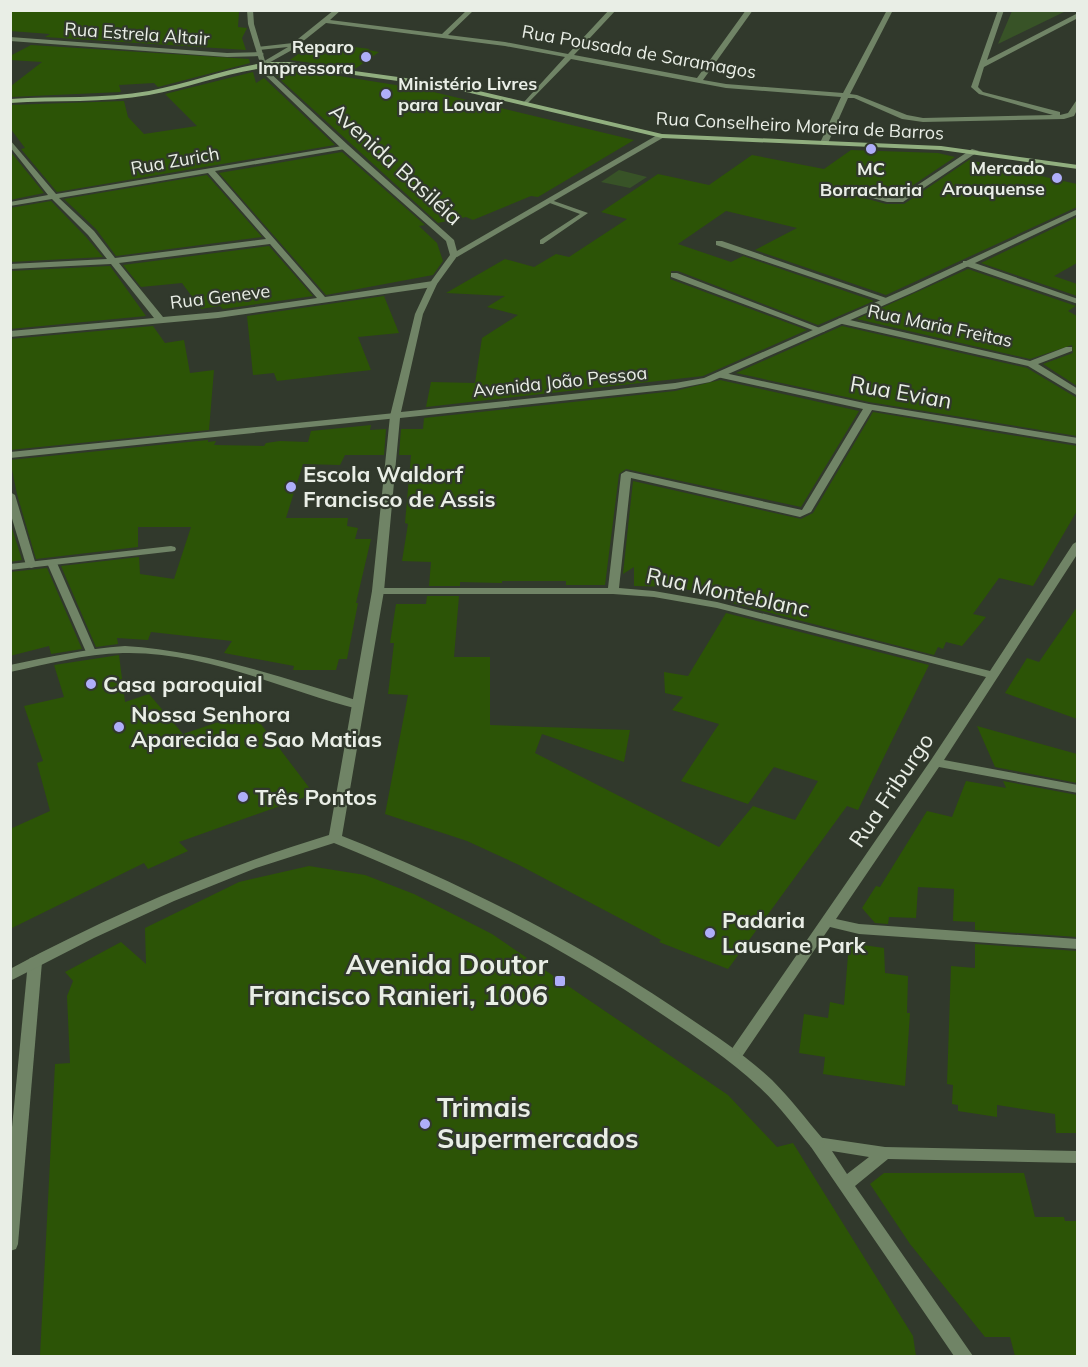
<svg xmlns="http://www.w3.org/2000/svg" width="1088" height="1367" font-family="Mulish,sans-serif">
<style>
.green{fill:#385327}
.building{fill:#2c5406}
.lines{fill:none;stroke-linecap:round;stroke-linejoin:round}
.service{fill:#708466;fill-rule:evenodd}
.minor{fill:#708466;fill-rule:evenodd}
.tertiary{fill:#708466;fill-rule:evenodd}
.secondary{fill:#91af7f;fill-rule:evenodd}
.poi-dot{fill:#afaefa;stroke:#31392c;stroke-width:2}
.labels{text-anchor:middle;stroke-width:4.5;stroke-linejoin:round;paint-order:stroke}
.far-street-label{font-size:18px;fill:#e9eee6;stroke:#31392c}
.far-poi-label{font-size:18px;font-weight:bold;fill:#e9eee6;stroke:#31392c;text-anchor:end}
.street-label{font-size:22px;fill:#e9eee6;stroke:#31392c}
.poi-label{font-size:22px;font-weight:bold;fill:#e9eee6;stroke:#31392c;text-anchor:start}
.near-poi-label{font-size:27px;font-weight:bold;fill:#e9eee6;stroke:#31392c;text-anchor:end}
</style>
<rect width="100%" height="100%" fill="#31392c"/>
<g class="green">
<polygon points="1012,11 1012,10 1066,11 998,44"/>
<polygon points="619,170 647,177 630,188 601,182"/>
</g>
<g class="building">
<polygon points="10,10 229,10 239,12 238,27 247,28 242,38 246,50 45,37 50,34 10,31"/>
<polygon points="315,42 370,49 368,50 379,52 355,69 290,60"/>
<polygon points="31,45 249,59 250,63 158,87 154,83 119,85 121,92 10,97 11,86 42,62 10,60 10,56"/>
<polygon points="289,68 421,89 634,140 538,197 531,196 473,220 466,217 438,223 272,72"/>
<polygon points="253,72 256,83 264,78 335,145 57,192 21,149 25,148 10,128 10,105 124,101 128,117 144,134 197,126 165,94"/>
<polygon points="851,150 938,153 955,157 897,196 844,185 837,188 838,191 886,204 904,204 969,160 1077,184 1077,207 886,295 755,250 797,228 726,211 678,244 731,262 743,256 874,301 818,325 678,271 671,271 670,279 807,330 703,376 426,407 431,382 475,383 482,338 518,315 487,307 505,296 446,293 505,259 534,267 556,254 569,257 627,219 601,212 658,174 709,185 752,155 824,169"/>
<polygon points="10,151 44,193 10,200"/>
<polygon points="342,152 425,225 419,226 437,243 443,261 433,275 326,295 219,173"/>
<polygon points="207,175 262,237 116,256 96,229 64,199"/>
<polygon points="51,201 86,237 103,257 10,262 10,208"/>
<polygon points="1077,217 1077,263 1054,276 1077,284 1077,296 981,263"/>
<polygon points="269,246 313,296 223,309 220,306 201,309 182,283 141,287 123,265"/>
<polygon points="110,266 146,316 10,329 10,271"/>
<polygon points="968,269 1076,306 1068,311 1077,316 1077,386 1043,364 1073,353 1072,345 1030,359 857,319"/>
<polygon points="384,296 399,333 358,337 371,370 277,381 274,373 253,375 247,316"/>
<polygon points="153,326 165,343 184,340 190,373 214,370 209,430 10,450 10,339"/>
<polygon points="842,326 1027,368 1077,398 1077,436 869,402 736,373"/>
<polygon points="720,380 859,411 801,507 626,469 619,474 605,585 566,585 566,581 502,581 502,583 460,582 460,586 429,586 431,562 402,561 408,524 405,523 411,455 399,455 401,429 423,429 424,418 675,391"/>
<polygon points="873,412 1077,446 1077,511 1033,586 999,578 973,614 986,617 962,646 946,642 943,649 938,647 934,655 732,603 734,600 676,587 634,586 634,567 623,574 633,481 801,519 813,513"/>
<polygon points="371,425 370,430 386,429 384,455 345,455 340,465 303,464 286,518 348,518 347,526 358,528 355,539 371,539 356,603 358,603 347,659 339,659 336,670 293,670 294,666 224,653 232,641 151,632 148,640 117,638 118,644 96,647 61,566 139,557 140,574 174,579 191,527 138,527 138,547 36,559 17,494 10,460 208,440 208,442 216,441 214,445 264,446 266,443 280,441 308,442 311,431"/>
<polygon points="10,525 11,525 22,560 10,562"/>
<polygon points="47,568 82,649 51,654 49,646 10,656 10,572"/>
<polygon points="427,596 459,596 454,657 490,657 490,725 630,730 624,762 542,734 535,753 719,847 753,806 795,820 818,781 774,767 748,804 681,781 719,724 672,710 683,697 665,693 664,672 688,676 726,613 929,665 858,810 847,806 728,969 659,942 661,940 519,865 467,841 385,814 408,695 388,694 394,643 390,643 396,604 426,604"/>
<polygon points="1077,607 1077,719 1005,693 1027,658 1039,662"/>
<polygon points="119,655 125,702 149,694 183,734 251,711 314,794 179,842 188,851 148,869 144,863 10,929 10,829 50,811 37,763 43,761 24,706 64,697 54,665"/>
<polygon points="977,726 1077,754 1077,783 995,767"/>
<polygon points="966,781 1006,788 1003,781 1077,795 1077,937 975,930 975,922 953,921 954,889 918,887 916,918 889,917 888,924 875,923 862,908 876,886 880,887 927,811 952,817"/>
<polygon points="309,866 365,875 414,894 492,934 728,1095 777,1147 793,1143 913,1336 916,1356 40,1356 55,1064 70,1063 67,996 73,981 65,972 121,942 146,964 145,928 239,882"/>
<polygon points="849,943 884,948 885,973 908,976 907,1013 910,1013 905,1086 823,1074 825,1057 799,1053 804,1014 828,1018 830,1002 844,1005"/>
<polygon points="975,944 1077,951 1077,1133 1056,1133 1055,1114 997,1105 997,1117 958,1111 958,1105 952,1104 953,1085 947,1084 951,966 975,968"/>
<polygon points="884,1173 1024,1173 1035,1217 1064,1217 1065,1221 1077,1221 1077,1356 1015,1356 1010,1337 985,1337 910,1244 870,1184"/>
</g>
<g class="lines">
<g class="service">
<polygon points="547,200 551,200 588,213 543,244 540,244 540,240 580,214 547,202"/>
<polygon points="716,241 722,241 892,300 885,302 716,245"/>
<polygon points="671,273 677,273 825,330 824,332 818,332 671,277"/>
<polygon points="10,492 15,495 36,565 34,567 31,568 26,565 10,512"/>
<polygon points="52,560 57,563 96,652 95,654 87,654 86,652 47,563"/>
</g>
<g class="minor">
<polygon points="334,10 341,10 330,20 442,34 467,10 474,10 448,35 505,42 568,54 609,10 616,10 574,55 697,78 746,10 753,10 703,80 726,84 843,93 887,10 893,10 850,94 857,95 907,115 923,118 1053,115 979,94 971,87 998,10 1004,10 987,60 1078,13 1078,18 984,67 978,87 983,92 1060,112 1060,115 1068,113 1078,98 1078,108 1074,116 1064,119 923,122 902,119 854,98 848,98 828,143 824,145 820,143 841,97 726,88 571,59 526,105 524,104 524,102 565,57 505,46 326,23 292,50 265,65 261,65 261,63 288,47 259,50 257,49 257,47 293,43"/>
<polygon points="10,37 227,53 261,52 264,54 261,56 227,57 10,41"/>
<polygon points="659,134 666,136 457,257 450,255"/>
<path d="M10 140 56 194 348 145V149H345L215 171 325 297 433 281 437 284 433 287 218 318 10 337V331L154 318 111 264 10 269V264L107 259 88 235 52 199 10 206V202L48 195 10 147ZM208 173 266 239 115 258 94 231 59 198ZM270 244 317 298 218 312 163 317 119 263Z"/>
<polygon points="972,149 979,151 903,202 887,202 839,189 843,187 887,198 898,198"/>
<polygon points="963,261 969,261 1078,299 1078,304 963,265"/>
<polygon points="841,318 1030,361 1066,347 1072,347 1072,351 1038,364 1078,389 1078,396 1028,366 838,323 838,319"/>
<polygon points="720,372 869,404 1078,438 1078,444 872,410 811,512 800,517 631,478 619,588 654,591 717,602 990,671 1073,544 1078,541 1078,553 944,760 1078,785 1078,793 939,767 836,919 859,924 1078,939 1078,949 859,934 830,927 739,1061 734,1063 729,1061 726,1057 729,1053 931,760 986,677 717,608 654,597 613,594 378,594 372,591 378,588 608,588 621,474 626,471 802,510 863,409 717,377 715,375"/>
<polygon points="395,413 398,414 398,418 10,458 10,452"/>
<polygon points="171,546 175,547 176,549 175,551 10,570 10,564"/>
<path d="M125 646C207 651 284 678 362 702L364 705 358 709C280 689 205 651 123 653 84 654 48 664 10 672V665C49 657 85 649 125 646Z"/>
<polygon points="35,957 40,958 42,962 18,1244 16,1249 10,1251 10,1148 28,962 30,958"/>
<path d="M817 1137 885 1147 1078 1151V1163L888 1159 855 1186 973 1356H954L811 1147 809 1143 811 1139ZM832 1151 869 1157 847 1174Z"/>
</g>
<path class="tertiary" d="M247 10H253L254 24 268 71 348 145 454 240 458 255 437 284 423 314 401 412 675 383 704 378 908 288 1078 209V214L914 292 710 382 675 389 400 418 384 591 342 836C458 882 569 937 673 1007 707 1030 742 1052 772 1080 790 1098 806 1119 823 1139L825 1143 823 1147 817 1149 811 1147C794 1126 778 1104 758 1086 729 1059 696 1037 663 1015 560 945 450 890 334 843L256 868 174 901 94 938 10 981V969C113 914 217 869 329 835L372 591 390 416 415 314 429 284 450 255 446 241 342 149 263 73 248 24Z"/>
<path class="secondary" d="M271 62H289L449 84 662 134 941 146 1078 165V169L941 150 662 138 449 88 289 66C240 67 197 86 149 95 104 103 56 100 10 103V99C57 96 104 99 149 91 191 83 229 67 271 62Z"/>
</g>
<g class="poi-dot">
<circle cx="366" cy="57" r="6"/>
<circle cx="386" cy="94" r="6"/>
<circle cx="871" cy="149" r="6"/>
<circle cx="1057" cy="178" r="6"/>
<circle cx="291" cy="487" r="6"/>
<circle cx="91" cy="684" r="6"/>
<circle cx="119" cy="727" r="6"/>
<circle cx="243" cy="797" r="6"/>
<circle cx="710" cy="933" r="6"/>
<rect x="554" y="975" width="12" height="12" rx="3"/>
<circle cx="425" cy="1124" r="6"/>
</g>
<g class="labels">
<g class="far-street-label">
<text transform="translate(137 34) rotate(4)" y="6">Rua Estrela Altair</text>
<text transform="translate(639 52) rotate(10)" y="6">Rua Pousada de Saramagos</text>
<text transform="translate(800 126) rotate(3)" y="6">Rua Conselheiro Moreira de Barros</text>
<text transform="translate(175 161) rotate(-10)" y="6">Rua Zurich</text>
<text transform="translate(220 297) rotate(-7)" y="6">Rua Geneve</text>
<text transform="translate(940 326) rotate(12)" y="6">Rua Maria Freitas</text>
<text transform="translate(560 382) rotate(-6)" y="6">Avenida João Pessoa</text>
</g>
<g class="far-poi-label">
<text x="354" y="53">Reparo<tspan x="354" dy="21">Impressora</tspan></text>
<text x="398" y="90" text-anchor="start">Ministério Livres<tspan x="398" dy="21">para Louvar</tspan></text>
<text x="1045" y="174">Mercado<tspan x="1045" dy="21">Arouquense</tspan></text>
<text x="871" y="175" text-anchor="middle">MC<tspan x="871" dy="21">Borracharia</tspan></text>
</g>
<g class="street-label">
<text transform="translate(396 164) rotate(42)" y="8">Avenida Basiléia</text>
<text transform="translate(901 392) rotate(10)" y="8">Rua Evian</text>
<text transform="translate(728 592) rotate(12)" y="8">Rua Monteblanc</text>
<text transform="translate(891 790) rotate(-56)" y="8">Rua Friburgo</text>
</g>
<g class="poi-label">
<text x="303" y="482">Escola Waldorf<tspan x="303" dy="25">Francisco de Assis</tspan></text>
<text x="103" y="692">Casa paroquial</text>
<text x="131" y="722">Nossa Senhora<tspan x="131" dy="25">Aparecida e Sao Matias</tspan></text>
<text x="255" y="805">Três Pontos</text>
<text x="722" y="928">Padaria<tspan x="722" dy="25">Lausane Park</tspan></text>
</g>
<g class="near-poi-label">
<text x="548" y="974">Avenida Doutor<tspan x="548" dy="31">Francisco Ranieri, 1006</tspan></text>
<text x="437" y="1117" text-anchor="start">Trimais<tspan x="437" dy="31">Supermercados</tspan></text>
</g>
</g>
<rect width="1088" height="1367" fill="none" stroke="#e9eee6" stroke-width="24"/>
</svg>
